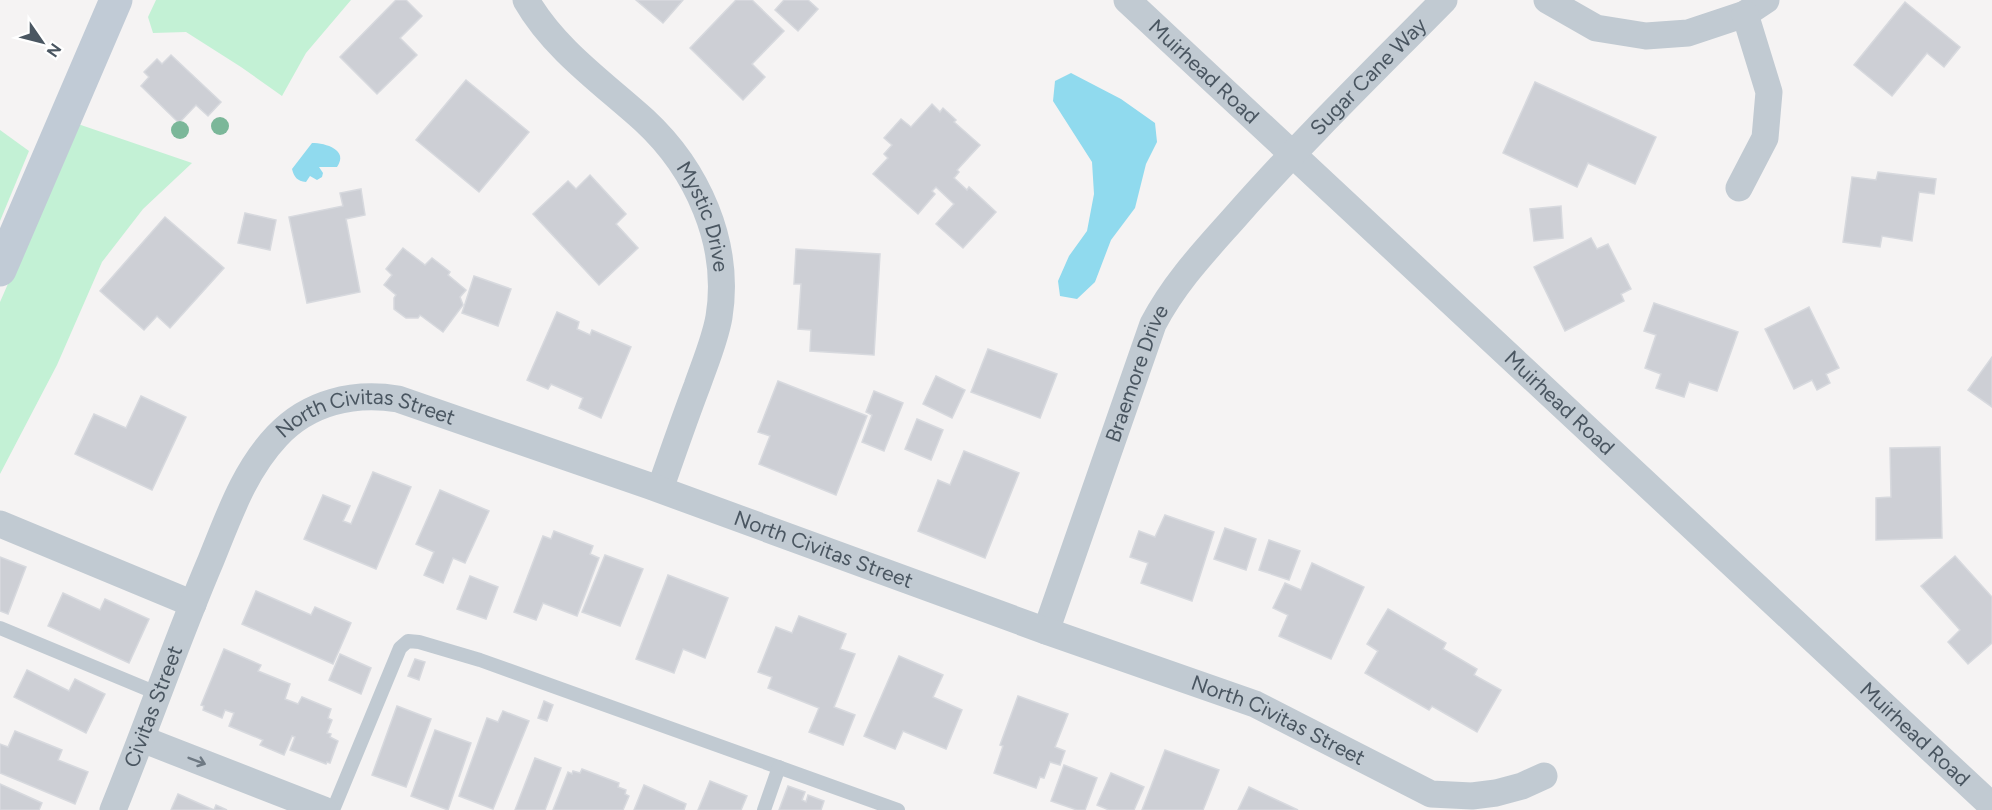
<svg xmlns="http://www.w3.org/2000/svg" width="1992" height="810" font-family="Figtree,sans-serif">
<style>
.green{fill:#c3f1d5}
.water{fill:#90daee}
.building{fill:#cdcfd5;stroke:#d7d9de;stroke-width:1.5}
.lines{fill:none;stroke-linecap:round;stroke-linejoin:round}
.lane{stroke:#c1cad2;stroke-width:14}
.street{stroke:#c1cad2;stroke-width:27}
.secondary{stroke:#c1cbd6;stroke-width:33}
.tree{fill:#7bb799}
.oneway{stroke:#6e7983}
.labels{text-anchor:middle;stroke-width:4.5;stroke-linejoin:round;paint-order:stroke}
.street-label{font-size:21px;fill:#4a5661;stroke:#fff}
</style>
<rect width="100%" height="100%" fill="#f5f3f3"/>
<g class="green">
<polygon points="156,0 351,0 306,53 282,96 241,67 186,32 153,33 148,17"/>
<polygon points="78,124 192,163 143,209 102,262 57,365 0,474 0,302"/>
<polygon points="0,130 29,151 0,221"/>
</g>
<g class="water">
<polygon points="1071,73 1121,99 1155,123 1157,142 1146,164 1135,208 1111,240 1095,282 1077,299 1060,296 1058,281 1069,256 1087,231 1094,194 1092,162 1053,101 1055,81"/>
<path d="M312 143C326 143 349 150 337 167H319L323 173 322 177 317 180 310 176 306 182C297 181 294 177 292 169Z"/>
</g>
<g class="building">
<polygon points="396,0 406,0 422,16 400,38 417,55 377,94 340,57"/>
<polygon points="636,0 683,0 663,23"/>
<polygon points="736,0 752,0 784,31 752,64 765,77 743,100 690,48"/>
<polygon points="784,0 808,0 818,9 798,31 775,10"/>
<polygon points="1905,2 1960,47 1944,67 1927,53 1892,96 1854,65"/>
<polygon points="171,55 221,102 208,116 196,105 179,123 141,86 149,77 144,72 157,59 162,64"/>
<polygon points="466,80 529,132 479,192 416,140"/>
<polygon points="1535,82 1656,137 1635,184 1588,163 1577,187 1503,153"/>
<polygon points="932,104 940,112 943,108 956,120 954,122 980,145 957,170 959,172 954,178 967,190 969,187 996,212 963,248 936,224 954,204 936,187 932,191 935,194 918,214 873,174 888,158 884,154 892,145 884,138 901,119 911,127"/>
<polygon points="1878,172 1936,179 1934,194 1919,192 1912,241 1882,236 1880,247 1843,242 1852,177 1876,180"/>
<polygon points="590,175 626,214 616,224 638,248 599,285 533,214 568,181 576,189"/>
<polygon points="361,189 365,215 346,219 360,292 307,303 289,217 343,206 340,193"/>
<polygon points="1561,206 1563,238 1534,241 1530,209"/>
<polygon points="245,213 276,220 270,250 238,243"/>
<polygon points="165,217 224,268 170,328 157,316 144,330 100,291"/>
<polygon points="1591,238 1597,249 1608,244 1631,289 1621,294 1624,301 1565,331 1534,267"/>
<polygon points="403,248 425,265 432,258 450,272 448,275 466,290 460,297 463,305 443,332 420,315 418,318 406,318 394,309 394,298 396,295 384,285 392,275 386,269"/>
<polygon points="796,249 880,254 874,355 810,351 811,330 798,329 801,284 794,284"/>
<polygon points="474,276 511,289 498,326 462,313"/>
<polygon points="1654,303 1738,332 1717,391 1689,382 1684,397 1656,388 1661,374 1645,368 1656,335 1644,331"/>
<polygon points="1809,307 1839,368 1826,374 1830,383 1817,390 1812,380 1794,389 1765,329"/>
<polygon points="557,312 579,322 577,329 590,335 592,330 631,347 601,418 579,408 583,398 551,384 548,389 527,380"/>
<polygon points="988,349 1057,374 1040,418 971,392"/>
<polygon points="1992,357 1992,407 1968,390"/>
<polygon points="936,376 965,390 952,418 923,404"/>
<polygon points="778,381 867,416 836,495 759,464 770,436 758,432"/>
<polygon points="874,391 903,403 884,451 862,442 872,415 866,412"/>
<polygon points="141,396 186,417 152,490 75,454 94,414 126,428"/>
<polygon points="917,419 943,430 931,460 905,449"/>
<polygon points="1940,447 1942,538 1876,540 1876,498 1891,497 1890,448"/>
<polygon points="964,451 1019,473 985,558 918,531 938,480 950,485"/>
<polygon points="373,472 411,487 376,569 304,539 323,495 350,506 343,521 351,524"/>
<polygon points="440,490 489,511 465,563 453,558 443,583 424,575 434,552 416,544"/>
<polygon points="1165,515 1214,532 1192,601 1141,583 1148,563 1130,557 1139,531 1155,537"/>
<polygon points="1225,528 1256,539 1246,570 1214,559"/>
<polygon points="554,531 593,546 590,554 599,558 577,616 543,603 536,620 514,612 543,536 551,539"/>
<polygon points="1269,540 1300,551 1289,580 1259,570"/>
<polygon points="605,555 643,569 620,626 582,612"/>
<polygon points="1955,556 1992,597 1992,643 1968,664 1948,642 1960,630 1921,586"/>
<polygon points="0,557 26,567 8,614 0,611"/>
<polygon points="1312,563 1364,587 1331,659 1279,636 1288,615 1273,608 1285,583 1301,590"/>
<polygon points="668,575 728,598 705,658 683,649 674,673 636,659"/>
<polygon points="470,576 498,587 486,619 457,609"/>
<polygon points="256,591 311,615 315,607 351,623 333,664 242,624"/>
<polygon points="63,593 100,610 105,599 149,619 129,663 48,626"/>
<polygon points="1388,609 1446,643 1443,649 1477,669 1474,675 1501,690 1477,732 1432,706 1429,710 1365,673 1378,651 1367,644"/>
<polygon points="799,616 846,634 840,649 855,654 834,707 855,715 843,745 809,732 819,708 768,688 772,677 758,672 776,627 792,633"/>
<polygon points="224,649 261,665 258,671 290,684 285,699 298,704 302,697 331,709 328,718 332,720 327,733 331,734 330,737 338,741 330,763 327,762 326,764 290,750 295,737 292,736 284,755 260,745 263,740 229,726 234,713 225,710 222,718 203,710 204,706 201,705"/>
<polygon points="340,654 371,668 361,694 329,680"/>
<polygon points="899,656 943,675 933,697 962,710 946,749 903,731 895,749 864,736"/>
<polygon points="415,659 425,662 419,680 408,676"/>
<polygon points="27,670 69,691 75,679 105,694 86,733 14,697"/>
<polygon points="1018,696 1068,714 1055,747 1065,751 1060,765 1050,762 1044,778 1040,777 1036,788 994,773 1003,746 1000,745"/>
<polygon points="544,701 553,705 547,721 538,718"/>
<polygon points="397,706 431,719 406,787 372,775"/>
<polygon points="503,711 529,721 493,809 459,796 487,718 498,722"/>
<polygon points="435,730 471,743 448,810 411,796"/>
<polygon points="15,731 62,750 58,760 88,772 75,804 0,773 0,744 8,747"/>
<polygon points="1165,750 1219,770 1203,810 1142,810"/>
<polygon points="535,758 561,768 545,810 515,810"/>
<polygon points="1064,765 1097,778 1085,810 1077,810 1051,801"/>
<polygon points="582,769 619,783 618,787 626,790 625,794 629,796 623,810 553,810 568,772 572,774 573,771 580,773"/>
<polygon points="1111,773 1144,787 1134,810 1109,810 1097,805"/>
<polygon points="710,781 747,796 741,810 698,810"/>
<polygon points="0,784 42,803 39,810 0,810"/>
<polygon points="644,785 686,804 684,810 634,810"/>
<polygon points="788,786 805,792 802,800 806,802 808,795 824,801 821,810 779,810"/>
<polygon points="1249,787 1298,810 1238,810"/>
<polygon points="178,794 214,810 216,805 227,810 171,810"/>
</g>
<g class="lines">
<g class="lane">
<polyline points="0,628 159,694"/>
<polyline points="333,810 400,648 408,641 419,642 480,660 898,810"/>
<polyline points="764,810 779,767"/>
</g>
<g class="street">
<path id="s1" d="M526 0C554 49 603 83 644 120 697 169 731 243 719 317 715 340 705 363 697 386 684 420 672 455 660 489"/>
<path id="s2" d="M1127 0 1992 806"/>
<polyline points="1547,0 1596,28 1646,36 1688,33 1745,14 1766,0"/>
<polyline points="1739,188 1765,138 1769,92 1745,14"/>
<polyline points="0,524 193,604"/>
<path id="s3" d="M1046 631 1153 324C1175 282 1205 251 1236 216 1302 141 1374 71 1444 0"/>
<polyline points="142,739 324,810"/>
<path id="s4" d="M113 810C147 727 176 642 211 560 229 516 244 471 277 436 309 402 353 392 398 399L650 486 1046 631 1255 704 1431 794 1472 796 1496 793 1522 786 1544 776"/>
</g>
<polyline class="secondary" points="0,270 116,0"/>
</g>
<g class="tree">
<circle cx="220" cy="126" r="9"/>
<circle cx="180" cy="130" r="9"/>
</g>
<defs><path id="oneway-shaft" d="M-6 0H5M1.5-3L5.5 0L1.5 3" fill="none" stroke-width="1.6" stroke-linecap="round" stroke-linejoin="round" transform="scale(1.5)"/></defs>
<use class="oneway" href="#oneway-shaft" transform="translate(197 761) rotate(21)"/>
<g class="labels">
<g class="street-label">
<text dy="7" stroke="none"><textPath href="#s2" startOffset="105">Muirhead Road</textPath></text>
<text dy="7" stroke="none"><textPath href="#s3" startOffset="654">Sugar Cane Way</textPath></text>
<text dy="7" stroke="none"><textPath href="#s1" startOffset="285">Mystic Drive</textPath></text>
<text dy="7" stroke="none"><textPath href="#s3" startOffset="273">Braemore Drive</textPath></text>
<text dy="7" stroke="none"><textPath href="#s2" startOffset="591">Muirhead Road</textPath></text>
<text dy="7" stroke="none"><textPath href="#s4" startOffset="507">North Civitas Street</textPath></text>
<text dy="7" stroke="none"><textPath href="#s4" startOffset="993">North Civitas Street</textPath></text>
<text dy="7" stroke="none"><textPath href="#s4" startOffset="111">Civitas Street</textPath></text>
<text dy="7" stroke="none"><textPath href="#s4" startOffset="1479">North Civitas Street</textPath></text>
<text dy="7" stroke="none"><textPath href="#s2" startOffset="1077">Muirhead Road</textPath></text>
</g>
</g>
<g transform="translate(42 42) rotate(125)" stroke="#ffffff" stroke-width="4.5" paint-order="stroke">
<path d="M0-4.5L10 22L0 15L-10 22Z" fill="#4a5661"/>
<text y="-9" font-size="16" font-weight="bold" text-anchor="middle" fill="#4a5661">N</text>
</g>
</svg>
